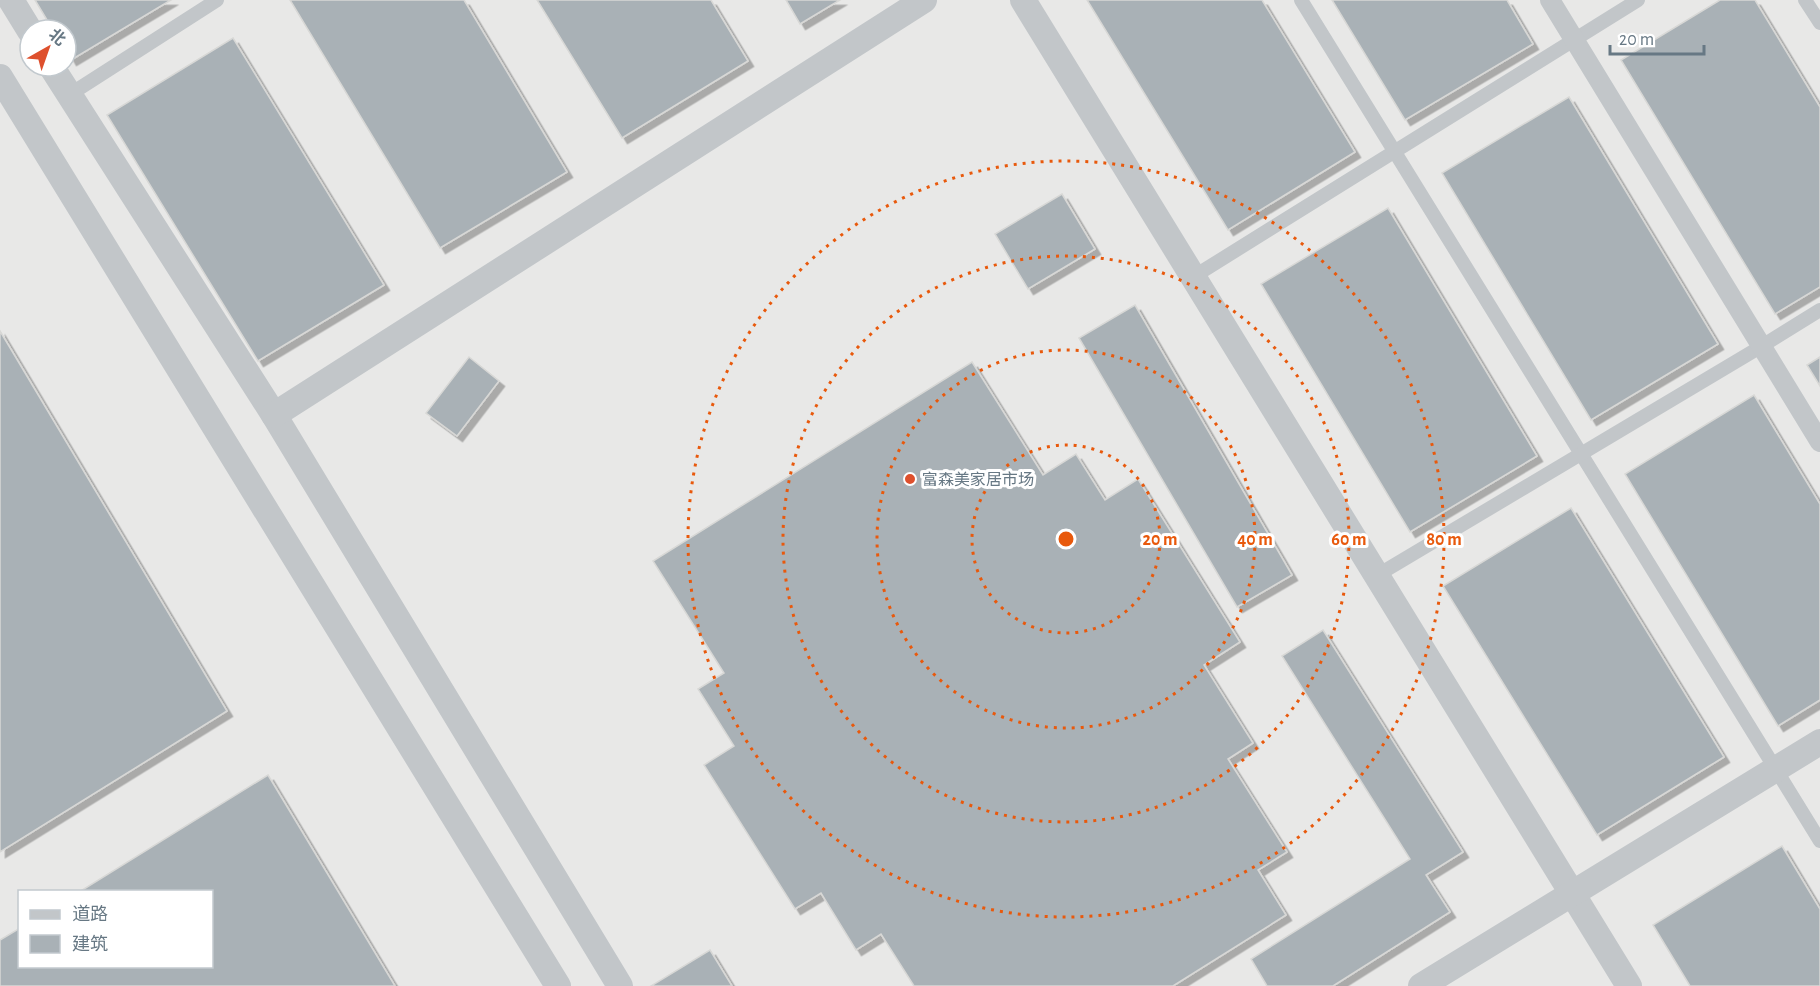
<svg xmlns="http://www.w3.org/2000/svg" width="1820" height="986" font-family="'Alegreya Sans','Noto Sans SC',sans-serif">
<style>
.built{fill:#e8e8e7;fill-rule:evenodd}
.building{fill:#a9b1b6;stroke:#d8d8d6;stroke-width:1.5;filter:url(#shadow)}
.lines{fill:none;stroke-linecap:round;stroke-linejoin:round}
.service{stroke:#c2c6c9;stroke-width:14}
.pedestrian{stroke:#c2c6c9;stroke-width:20}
.minor{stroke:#c2c6c9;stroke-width:26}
.ring{fill:none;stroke:#e8590c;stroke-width:3;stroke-dasharray:3 6}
.poi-dot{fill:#de502d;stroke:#fff;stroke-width:2}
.labels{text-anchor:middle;stroke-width:6;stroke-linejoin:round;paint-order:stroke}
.poi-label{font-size:16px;fill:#677884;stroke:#fff;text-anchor:start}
.centre{fill:#e8590c;stroke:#fff;stroke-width:3}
.ring-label{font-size:18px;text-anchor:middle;font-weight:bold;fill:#e8590c;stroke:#fff;stroke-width:6;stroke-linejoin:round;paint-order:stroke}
</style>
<defs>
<filter id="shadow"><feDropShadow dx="5.5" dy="5.5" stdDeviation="0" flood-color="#0004"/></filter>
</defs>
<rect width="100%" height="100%" fill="#f7f7f4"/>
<path class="built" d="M0 0H1820V986H0ZM30 30H66V66H30ZM20 892H212V966H20Z"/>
<g class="building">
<polygon points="35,0 171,0 71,60 66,51 66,30 53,30"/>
<polygon points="290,0 464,0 567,172 440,248"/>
<polygon points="537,0 711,0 748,61 622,138"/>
<polygon points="786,0 840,0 800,24"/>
<polygon points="1087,0 1262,0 1355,152 1228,230"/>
<polygon points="1332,0 1507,0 1533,44 1405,120"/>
<polygon points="1720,0 1755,0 1820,107 1820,287 1775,314 1621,60"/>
<polygon points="233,38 384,285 258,361 107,115"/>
<polygon points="1569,97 1718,344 1591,420 1442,173"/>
<polygon points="1062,194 1095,249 1028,289 995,234"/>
<polygon points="1388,208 1537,456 1410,532 1261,284"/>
<polygon points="1135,305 1292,575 1237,607 1079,338"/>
<polygon points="0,331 227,711 0,852"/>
<polygon points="469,357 499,381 457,436 426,413"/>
<polygon points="1820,357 1820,386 1807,365"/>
<polygon points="972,362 1043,475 1076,454 1105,500 1138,479 1240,642 1204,665 1253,743 1228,759 1287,852 1258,870 1286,915 1173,986 914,986 881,934 856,950 821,893 795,909 704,765 734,746 698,689 724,673 653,561"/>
<polygon points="1754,395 1820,504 1820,700 1778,726 1625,474"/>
<polygon points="1571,508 1724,757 1597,835 1443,586"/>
<polygon points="1323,630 1463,852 1426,875 1450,912 1333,986 1267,986 1251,959 1410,859 1282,656"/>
<polygon points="268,775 395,986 0,986 0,940 20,928 20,966 212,966 212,892 79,892"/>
<polygon points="1782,846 1820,909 1820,986 1690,986 1653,925"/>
<polygon points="710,950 732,986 651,986"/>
</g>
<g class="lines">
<g class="service">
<polyline points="1301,0 1820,841"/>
<polyline points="1805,0 1820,23"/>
<polyline points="69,95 217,0"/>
<polyline points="1193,277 1638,0"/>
<polyline points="1376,576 1762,346 1820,310"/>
</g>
<polyline class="pedestrian" points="1550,0 1820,442"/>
<g class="minor">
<polyline points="11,0 30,31"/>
<polyline points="1023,0 1629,986"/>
<polyline points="51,66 274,415 620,986"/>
<polyline points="0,77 558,986"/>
<polyline points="274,415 924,0"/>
<polyline points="1421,986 1820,742"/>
</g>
</g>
<g class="ring">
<circle cx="1066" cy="539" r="94"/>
<circle cx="1066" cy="539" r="189"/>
<circle cx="1066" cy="539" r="283"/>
<circle cx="1066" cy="539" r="378"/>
</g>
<circle class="poi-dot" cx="910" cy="479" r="6"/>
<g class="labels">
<g class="poi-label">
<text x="922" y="485">富森美家居市场</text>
</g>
</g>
<circle cx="1066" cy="539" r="9" class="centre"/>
<g class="ring-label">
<text x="1160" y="545">20 m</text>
<text x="1255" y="545">40 m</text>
<text x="1349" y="545">60 m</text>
<text x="1444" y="545">80 m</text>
</g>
<rect x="18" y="890" width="195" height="78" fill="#ffffff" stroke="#c2c9ce" stroke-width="1.5"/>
<rect x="30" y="910" width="30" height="9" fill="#c2c6c9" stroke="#c2c9ce" stroke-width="1.5"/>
<text x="72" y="920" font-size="18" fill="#677884">道路</text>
<rect x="30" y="935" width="30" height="18" fill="#a9b1b6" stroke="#c2c9ce" stroke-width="1.5"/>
<text x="72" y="950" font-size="18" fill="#677884">建筑</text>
<g transform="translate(48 48) rotate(40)"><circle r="28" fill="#ffffff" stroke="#c2c9ce" stroke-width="1.5"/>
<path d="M0-4.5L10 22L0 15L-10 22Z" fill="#de502d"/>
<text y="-9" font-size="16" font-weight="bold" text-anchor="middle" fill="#677884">北</text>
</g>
<path d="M1610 45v9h94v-9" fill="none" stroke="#677884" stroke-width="3"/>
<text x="1619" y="45" font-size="18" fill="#677884" stroke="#ffffff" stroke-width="4.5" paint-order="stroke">20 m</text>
</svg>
